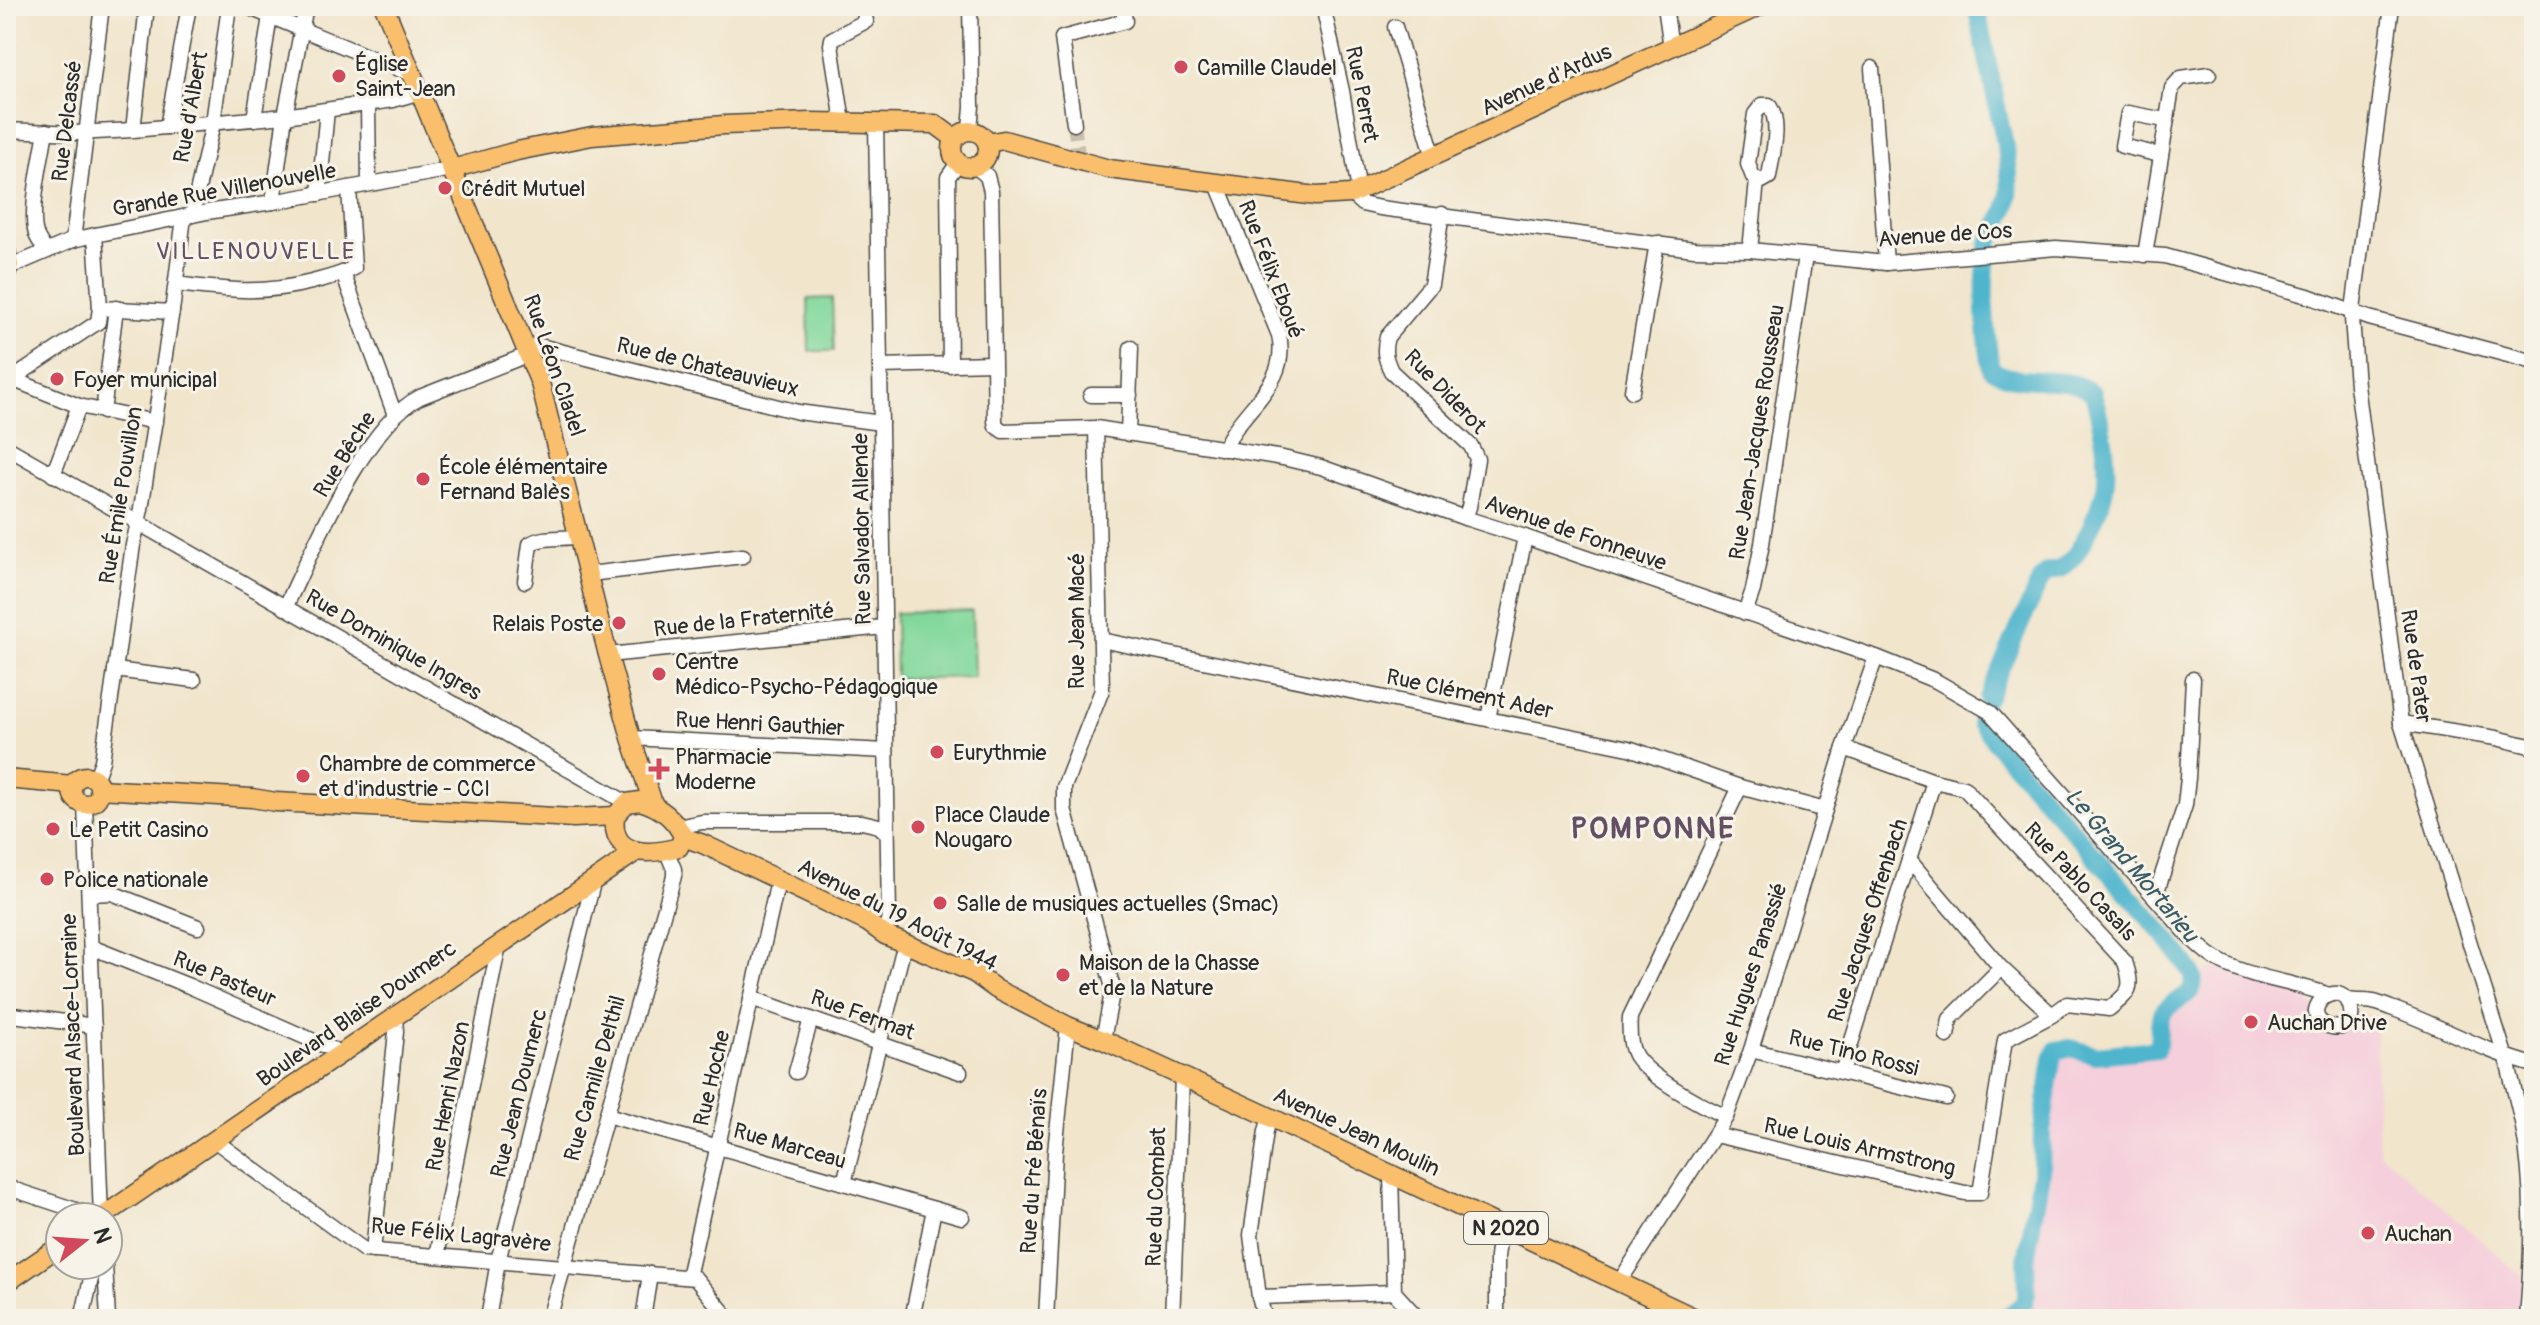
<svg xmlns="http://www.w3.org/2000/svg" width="2540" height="1325" font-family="Pangolin,sans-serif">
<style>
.built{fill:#f5cfdb}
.green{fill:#82d89b;stroke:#568263;stroke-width:2}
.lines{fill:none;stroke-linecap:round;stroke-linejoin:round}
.river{stroke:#4fb5cd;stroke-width:18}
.minor-tunnel{stroke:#c9c0ac;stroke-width:14;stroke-dasharray:14 7;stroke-linecap:butt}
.minor-casing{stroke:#494743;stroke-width:17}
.major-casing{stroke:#494743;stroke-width:21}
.minor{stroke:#fff;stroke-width:14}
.major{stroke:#f9bf6d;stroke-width:18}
.poi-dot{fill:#d1495b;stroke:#f7f3e8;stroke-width:3}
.labels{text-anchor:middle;stroke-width:6;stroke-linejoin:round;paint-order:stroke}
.shield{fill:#f7f3e8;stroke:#686764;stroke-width:2}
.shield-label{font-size:20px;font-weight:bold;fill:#2b2b2b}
.poi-label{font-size:22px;fill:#2b2b2b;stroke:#f7f3e8;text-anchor:start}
.street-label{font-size:22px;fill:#2b2b2b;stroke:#f7f3e8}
.neighbourhood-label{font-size:24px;letter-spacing:2px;fill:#645063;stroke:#f7f3e8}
.water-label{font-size:24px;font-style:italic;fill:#385b64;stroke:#f7f3e8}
.district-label{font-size:30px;font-weight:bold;letter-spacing:2px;fill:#645063;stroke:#f7f3e8}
</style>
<rect width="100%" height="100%" fill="#f7f3e8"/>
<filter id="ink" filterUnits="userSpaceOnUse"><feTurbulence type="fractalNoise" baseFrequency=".0125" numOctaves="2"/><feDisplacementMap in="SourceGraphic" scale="16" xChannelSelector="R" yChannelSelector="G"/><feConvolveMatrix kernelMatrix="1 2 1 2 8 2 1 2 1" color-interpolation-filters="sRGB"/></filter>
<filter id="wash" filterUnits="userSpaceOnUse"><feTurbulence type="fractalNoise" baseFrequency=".006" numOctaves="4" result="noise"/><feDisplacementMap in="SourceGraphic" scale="32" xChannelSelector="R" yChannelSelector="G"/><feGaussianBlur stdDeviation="1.8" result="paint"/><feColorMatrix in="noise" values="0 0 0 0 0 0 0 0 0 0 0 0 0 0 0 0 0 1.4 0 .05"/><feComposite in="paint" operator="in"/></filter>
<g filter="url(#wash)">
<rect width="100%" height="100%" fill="#f1e5cc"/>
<polygon class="built" points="2222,962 2284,980 2306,996 2330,1029 2358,1011 2375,1018 2379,1152 2523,1277 2519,1319 2005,1319 2025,1302 2027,1291 2026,1260 2041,1174 2043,1124 2052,1059 2056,1050 2070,1048 2096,1055 2156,1049 2159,1046 2159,1021 2164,1011 2189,993 2194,986 2194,979"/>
<g class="green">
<polygon points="832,298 834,351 809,351 808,299"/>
<polygon points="972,611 974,677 896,679 895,613"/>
</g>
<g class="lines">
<g class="river">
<path d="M1976 6 2007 154C2009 174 2013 197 2003 216 1998 226 1991 232 1989 244 1981 284 1985 329 1991 369 2020 389 2064 371 2093 393 2101 421 2108 451 2106 481 2105 501 2081 553 2065 566 2060 570 2055 571 2048 572L2041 579 1987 698"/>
<path d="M1981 718 1980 722 1999 747 2164 935 2192 972C2201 1000 2169 997 2161 1016 2157 1027 2160 1039 2157 1049L2096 1055 2070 1048 2056 1050 2052 1059 2042 1131 2041 1174 2026 1260 2027 1291 2025 1302 2005 1319"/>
</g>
</g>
</g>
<g filter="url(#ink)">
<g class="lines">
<polyline class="minor-tunnel" points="1074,124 1079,162"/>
<defs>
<g id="minor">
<polyline points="245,6 413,75"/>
<polyline points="1323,6 1342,91 1359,191"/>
<polyline points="1665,6 1671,48"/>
<path d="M2392 6 2352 318 2357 385 2401 723 2509 1068C2513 1086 2518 1104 2522 1122 2535 1186 2532 1254 2527 1319"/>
<polyline points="1395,27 1434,157"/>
<polyline points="1872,68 1886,263"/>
<polyline points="368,104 369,183"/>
<path d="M1762 105H1769C1782 124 1772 155 1769 177L1762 181 1753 177 1748 164 1755 114Z"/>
<polyline points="254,119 270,16"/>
<polyline points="843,122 831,45 832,39 866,21 863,6"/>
<polyline points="876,122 889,916 885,935"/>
<polyline points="1074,124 1062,38 1125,21 1123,7"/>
<polyline points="167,127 189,6"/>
<polyline points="6,130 76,133 133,130 285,116 393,100 420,92"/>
<polyline points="133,130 147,6"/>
<polyline points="970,130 972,106 970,6"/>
<polyline points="2160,155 2122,146 2128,113 2165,120"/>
<path d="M975 166 987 176 991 191 995 421 996 426 1003 431 1096 428 1283 458 1321 467 1465 518 1525 537 1876 657 1936 681 1990 712 2192 939C2201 948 2211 957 2223 963 2256 979 2294 982 2329 995"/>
<path d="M1217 184 1279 335C1290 386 1241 407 1224 449"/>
<polyline points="319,194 327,110"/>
<polyline points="1351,194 1362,204 1380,208 1694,249 1750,250 1886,263 2056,248 2165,256 2308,296 2369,318 2534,362"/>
<polyline points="273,202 285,116 306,6"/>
<path d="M1442 214 1431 285 1387 337C1383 351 1385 358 1391 371L1471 446 1477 459 1469 507 1465 518"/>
<polyline points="192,215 213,123 229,6"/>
<polyline points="95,235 100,308"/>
<polyline points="73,240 102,6"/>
<polyline points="1750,250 1757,181"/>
<path d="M46 251C43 246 38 240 36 234 29 211 42 156 46 131"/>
<polyline points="2145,255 2172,88 2181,78 2209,74"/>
<polyline points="9,265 17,264 73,240 95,235 207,212 273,202 452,169"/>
<polyline points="343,273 395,415"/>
<path d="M176 284C228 290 260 295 312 282 327 278 341 275 354 268L349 188"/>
<polyline points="950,365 948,177 958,163"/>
<polyline points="880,366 993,363"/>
<polyline points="12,379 79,406 155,422"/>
<polyline points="6,390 12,379 98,322 100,308 172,312"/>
<polyline points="1632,391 1657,243"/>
<polyline points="1091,395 1130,395"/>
<polyline points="103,412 116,308"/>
<polyline points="1096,428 1102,690 1064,787 1064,809 1113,988 1103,1040"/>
<polyline points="1128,434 1131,348"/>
<polyline points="6,447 627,803"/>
<polyline points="53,475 79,406"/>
<polyline points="589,574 743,556"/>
<path d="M525 581 530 544C543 535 563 540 579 536"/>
<path d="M285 608C313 550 364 425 420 397L522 357 533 347 540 346 798 412 881 423"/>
<polyline points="1745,613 1753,590 1762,544 1805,256"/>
<polyline points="1101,640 1629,748 1740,787 1825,810"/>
<polyline points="608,655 884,627"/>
<polyline points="115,670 194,680"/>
<polyline points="1488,719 1525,537"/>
<polyline points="2401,723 2496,738 2534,747"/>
<polyline points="631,738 886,751"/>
<path d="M1844 748 1934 781 1964 788 2125 962C2134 989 2130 992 2109 1009L2067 1004 2052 1015 2001 968 1909 860"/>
<polyline points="95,780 102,761 133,545 141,509 173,304 184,217"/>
<polyline points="85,803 101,1217"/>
<polyline points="677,827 702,822 862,822 879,826 887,833"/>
<polyline points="89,894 112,893 198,927"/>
<polyline points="2155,897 2185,805 2188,778 2193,679"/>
<polyline points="91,947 189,986 341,1053"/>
<polyline points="751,998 960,1072"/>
<path d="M2347 999C2369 1043 2297 1030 2321 1000 2325 996 2332 993 2338 994 2342 995 2345 998 2349 1000 2357 1002 2365 1000 2373 1002 2379 1003 2385 1006 2391 1008 2439 1025 2484 1052 2534 1065"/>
<polyline points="6,1014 94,1026"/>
<polyline points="1947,1036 1950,1019 2001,968"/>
<polyline points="1751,1050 1946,1098"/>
<polyline points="796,1072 811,1019"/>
<polyline points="1842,1072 1934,781"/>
<polyline points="607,1115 962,1217"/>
<path d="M1726 1117C1703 1106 1648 1077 1635 1055 1629 1044 1629 1030 1630 1017L1740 787"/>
<polyline points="1715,1135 1965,1193 1980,1193 2005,1040 2052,1015"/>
<polyline points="214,1140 364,1250 695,1278 729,1319"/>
<polyline points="1391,1173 1394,1292 1414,1314 1415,1319"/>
<polyline points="844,1183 902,954 910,944"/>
<polyline points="6,1187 97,1217"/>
<polyline points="373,1251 396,1032 395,1015"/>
<polyline points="437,1256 499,944"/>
<polyline points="105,1265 108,1319"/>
<polyline points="688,1277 776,890"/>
<polyline points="1620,1281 1726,1117 1751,1050 1844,748 1876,657"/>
<polyline points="1259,1297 1394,1292"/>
<polyline points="82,1319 94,1265"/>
<polyline points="488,1319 498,1261 594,879"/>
<polyline points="549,1319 674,876 674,869 666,850"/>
<polyline points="643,1319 650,1274"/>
<polyline points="912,1319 934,1209"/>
<polyline points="1046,1319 1055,1152 1068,1026"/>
<polyline points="1172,1319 1182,1078"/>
<polyline points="1265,1319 1259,1297 1251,1235 1266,1131 1270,1117"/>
<polyline points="1497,1319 1497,1257 1501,1226"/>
</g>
<g id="major">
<polyline points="384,6 540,383 608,655 631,738 654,806"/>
<circle cx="970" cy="149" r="18"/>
<polyline points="987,143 1004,140 1109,169 1316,196 1351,194 1760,6"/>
<polyline points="452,169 517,151 592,136 724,125 810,122 935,124 954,138"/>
<polyline points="6,251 9,265 6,274"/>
<circle cx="86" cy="790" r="14"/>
<polyline points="6,779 73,785"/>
<polyline points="99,789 252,798 276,802 574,818 615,816"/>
<path d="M640 801C659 806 676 819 683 837L679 847C650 855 610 858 615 816L627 803Z"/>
<polyline points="683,837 703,844 867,922 885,935 974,973 996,989 1068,1026 1103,1040 1270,1117 1697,1319"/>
<polyline points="102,1217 637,851"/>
<polyline points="6,1283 60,1246"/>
</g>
</defs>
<use href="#minor" class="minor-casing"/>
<use href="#major" class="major-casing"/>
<use href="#minor" class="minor"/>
<use href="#major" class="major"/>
</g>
</g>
<g class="poi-dot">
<circle cx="1181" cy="67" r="8"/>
<circle cx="339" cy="76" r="8"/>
<circle cx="445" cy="188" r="8"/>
<circle cx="57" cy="379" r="8"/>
<circle cx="423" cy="479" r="8"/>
<circle cx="619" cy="623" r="8"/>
<circle cx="659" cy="674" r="8"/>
<circle cx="937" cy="752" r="8"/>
<path d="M655 757h8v8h8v8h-8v8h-8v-8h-8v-8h8z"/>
<circle cx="303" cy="776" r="8"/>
<circle cx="918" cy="827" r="8"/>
<circle cx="53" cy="829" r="8"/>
<circle cx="47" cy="879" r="8"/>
<circle cx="940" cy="903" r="8"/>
<circle cx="1063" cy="975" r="8"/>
<circle cx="2251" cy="1022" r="8"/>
<circle cx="2368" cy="1233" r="8"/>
</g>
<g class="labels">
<rect class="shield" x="1464" y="1212" width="84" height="32" rx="6"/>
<g class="shield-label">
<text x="1506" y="1235">N 2020</text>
</g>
<g class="poi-label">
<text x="355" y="71">Église<tspan x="355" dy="25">Saint-Jean</tspan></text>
<text x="1197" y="75">Camille Claudel</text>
<text x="461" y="196">Crédit Mutuel</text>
<text x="73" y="387">Foyer municipal</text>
<text x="439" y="474">École élémentaire<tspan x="439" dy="25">Fernand Balès</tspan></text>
<text x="603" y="631" text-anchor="end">Relais Poste</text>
<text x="675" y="669">Centre<tspan x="675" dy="25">Médico-Psycho-Pédagogique</tspan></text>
<text x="953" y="760">Eurythmie</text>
<text x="675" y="764">Pharmacie<tspan x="675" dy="25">Moderne</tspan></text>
<text x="319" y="771">Chambre de commerce<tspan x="319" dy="25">et d'industrie - CCI</tspan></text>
<text x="934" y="822">Place Claude<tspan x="934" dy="25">Nougaro</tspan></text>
<text x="69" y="837">Le Petit Casino</text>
<text x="63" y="887">Police nationale</text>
<text x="956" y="911">Salle de musiques actuelles (Smac)</text>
<text x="1079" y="970">Maison de la Chasse<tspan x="1079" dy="25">et de la Nature</tspan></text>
<text x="2267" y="1030">Auchan Drive</text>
<text x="2384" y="1241">Auchan</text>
</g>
<g class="street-label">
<text transform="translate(1546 79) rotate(-25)" y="8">Avenue d'Ardus</text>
<text transform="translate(1363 94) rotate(79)" y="8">Rue Perret</text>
<text transform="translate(190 107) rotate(-80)" y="8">Rue d'Albert</text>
<text transform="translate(66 121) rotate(-83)" y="8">Rue Delcassé</text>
<text transform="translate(224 189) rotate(-10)" y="8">Grande Rue Villenouvelle</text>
<text transform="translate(1945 234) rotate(-4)" y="8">Avenue de Cos</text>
<text transform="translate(1272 269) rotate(69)" y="8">Rue Félix Eboué</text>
<text transform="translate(555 365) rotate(71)" y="8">Rue Léon Cladel</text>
<text transform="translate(708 366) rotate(14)" y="8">Rue de Chateauvieux</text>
<text transform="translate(1446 391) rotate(46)" y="8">Rue Diderot</text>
<text transform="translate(1756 432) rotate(-81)" y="8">Rue Jean-Jacques Rousseau</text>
<text transform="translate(344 454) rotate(-58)" y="8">Rue Bêche</text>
<text transform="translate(120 495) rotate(-81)" y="8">Rue Émile Pouvillon</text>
<text transform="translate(861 529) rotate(-91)" y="8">Rue Salvador Allende</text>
<text transform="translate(1576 532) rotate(19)" y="8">Avenue de Fonneuve</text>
<text transform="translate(744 619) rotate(-6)" y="8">Rue de la Fraternité</text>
<text transform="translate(1076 621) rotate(-90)" y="8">Rue Jean Macé</text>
<text transform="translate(394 644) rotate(30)" y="8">Rue Dominique Ingres</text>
<text transform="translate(2417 666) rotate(82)" y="8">Rue de Pater</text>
<text transform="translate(1470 693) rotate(12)" y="8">Rue Clément Ader</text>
<text transform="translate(760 723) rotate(3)" y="8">Rue Henri Gauthier</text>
<text transform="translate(2081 881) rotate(47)" y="8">Rue Pablo Casals</text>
<text transform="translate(898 914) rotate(27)" y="8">Avenue du 19 Août 1944</text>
<text transform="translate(1867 920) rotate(-72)" y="8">Rue Jacques Offenbach</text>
<text transform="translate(1750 974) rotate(-72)" y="8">Rue Hugues Panassié</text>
<text transform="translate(225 978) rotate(23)" y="8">Rue Pasteur</text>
<text transform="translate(356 1013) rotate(-35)" y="8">Boulevard Blaise Doumerc</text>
<text transform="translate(863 1014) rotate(20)" y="8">Rue Fermat</text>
<text transform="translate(72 1035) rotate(-92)" y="8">Boulevard Alsace-Lorraine</text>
<text transform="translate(1854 1052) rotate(14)" y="8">Rue Tino Rossi</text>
<text transform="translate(594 1078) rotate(-74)" y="8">Rue Camille Delthil</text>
<text transform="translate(711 1078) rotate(-77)" y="8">Rue Hoche</text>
<text transform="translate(518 1093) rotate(-76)" y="8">Rue Jean Doumerc</text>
<text transform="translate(447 1096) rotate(-79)" y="8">Rue Henri Nazon</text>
<text transform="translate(1357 1131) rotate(25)" y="8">Avenue Jean Moulin</text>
<text transform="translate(790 1145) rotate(16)" y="8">Rue Marceau</text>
<text transform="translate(1860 1146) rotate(13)" y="8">Rue Louis Armstrong</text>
<text transform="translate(1033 1171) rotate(-86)" y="8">Rue du Pré Bénaïs</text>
<text transform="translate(1155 1197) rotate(-88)" y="8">Rue du Combat</text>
<text transform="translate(461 1234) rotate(6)" y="8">Rue Félix Lagravère</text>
</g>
<g class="neighbourhood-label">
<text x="256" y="259">VILLENOUVELLE</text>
</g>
<g class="water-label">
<text transform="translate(2132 865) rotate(50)" y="8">Le Grand Mortarieu</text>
</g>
<g class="district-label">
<text x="1653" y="838">POMPONNE</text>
</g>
</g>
<rect width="2540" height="1325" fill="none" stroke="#f7f3e8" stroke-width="32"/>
<g transform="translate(84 1241) rotate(73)"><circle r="38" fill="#f7f3e8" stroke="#a5a39c" stroke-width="2"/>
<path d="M0-6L14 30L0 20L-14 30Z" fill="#d1495b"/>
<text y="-12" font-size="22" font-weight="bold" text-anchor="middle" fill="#2b2b2b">N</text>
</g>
</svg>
